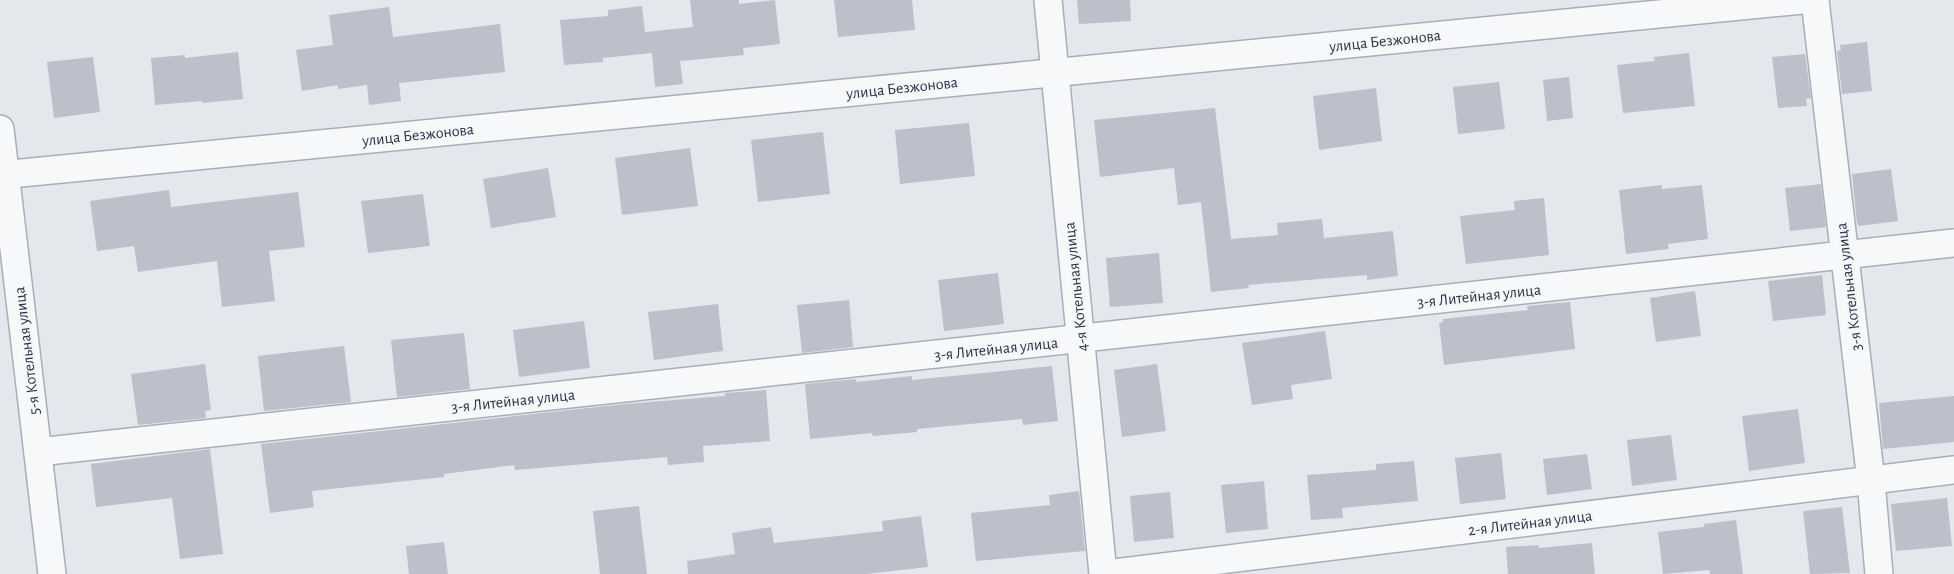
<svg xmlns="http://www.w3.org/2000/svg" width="1954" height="574" font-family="'Alegreya Sans',sans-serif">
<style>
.building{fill:#bbc0ca}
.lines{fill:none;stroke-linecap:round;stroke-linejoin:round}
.minor-casing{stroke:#a9aeb7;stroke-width:30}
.minor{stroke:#f7f8fa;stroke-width:27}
.labels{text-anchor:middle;stroke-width:4.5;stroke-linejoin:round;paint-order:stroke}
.street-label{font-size:16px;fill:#2b3445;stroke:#f4f6f9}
</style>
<rect width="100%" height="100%" fill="#e4e7ec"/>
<g class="building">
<polygon points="690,0 739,0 739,4 775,0 780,44 743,48 744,55 680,61 683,84 655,87 652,53 603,58 603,62 564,65 560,20 608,16 608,10 642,6 645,32 693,27"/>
<polygon points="834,0 912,0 915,30 838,37"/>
<polygon points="1077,0 1130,0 1131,21 1079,24"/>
<polygon points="389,7 393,37 500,24 505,72 399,83 401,101 369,105 367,85 338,89 338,85 302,91 296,50 333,45 329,15"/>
<polygon points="1867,42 1872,91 1842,94 1837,51 1841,50 1840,45"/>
<polygon points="238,52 243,99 202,103 202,101 155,105 151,58 185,55 185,58"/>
<polygon points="1689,53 1695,106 1623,113 1617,65 1655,61 1654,57"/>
<polygon points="1805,54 1811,98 1806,99 1807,106 1778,108 1772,57"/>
<polygon points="93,57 100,112 54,118 47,62"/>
<polygon points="1569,77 1573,118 1547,121 1543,80"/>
<polygon points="1499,82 1505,129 1458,134 1453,87"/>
<polygon points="1376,88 1382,141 1319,150 1313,96"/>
<polygon points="1215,108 1231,239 1278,235 1277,223 1322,219 1324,238 1393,231 1398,276 1367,280 1367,275 1248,285 1249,288 1211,292 1201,202 1178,205 1174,168 1100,177 1094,120"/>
<polygon points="969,123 975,176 900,184 895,130"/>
<polygon points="823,132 830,194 758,202 751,140"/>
<polygon points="690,148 698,206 622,215 615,158"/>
<polygon points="548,168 556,217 491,228 483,179"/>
<polygon points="1891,169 1898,221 1859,226 1857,224 1852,174"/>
<polygon points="1821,184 1826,227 1790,231 1785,188"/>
<polygon points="1662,185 1662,189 1702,185 1708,239 1668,244 1669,249 1626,254 1619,190"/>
<polygon points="169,190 171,207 298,192 305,247 269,251 275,301 222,307 217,261 138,272 134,246 97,251 90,201"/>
<polygon points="423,194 430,246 368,253 361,201"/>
<polygon points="1544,198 1549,255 1466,264 1460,216 1515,210 1514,201"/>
<polygon points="1159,253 1163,303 1110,307 1106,258"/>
<polygon points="998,273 1004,324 944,331 938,280"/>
<polygon points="1822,275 1826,315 1773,321 1768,281"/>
<polygon points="1695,291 1701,336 1656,342 1650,298"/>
<polygon points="849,300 853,347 802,353 797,305"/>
<polygon points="1570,302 1575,349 1444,365 1439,323 1443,322 1443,319 1528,310 1527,306"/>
<polygon points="718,304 723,351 654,360 648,312"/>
<polygon points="584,321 590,368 519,377 513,330"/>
<polygon points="1325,331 1332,379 1291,385 1293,399 1252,405 1242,343"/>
<polygon points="464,333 470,389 397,397 391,340"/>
<polygon points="344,346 351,402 264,411 258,356"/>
<polygon points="205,364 211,410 205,411 206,418 138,425 131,374"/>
<polygon points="1157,364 1166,431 1122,437 1114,370"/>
<polygon points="1052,366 1058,421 1023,425 1022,419 917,429 917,432 873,436 872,433 810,439 805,384 856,379 856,382 912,376 912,380"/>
<polygon points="766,390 770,441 703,446 704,462 668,465 667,457 515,470 514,465 444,474 444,477 312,491 314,507 270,513 261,444 625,404 725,396 725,393"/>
<polygon points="1954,396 1954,442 1883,449 1879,403"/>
<polygon points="1798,409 1805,463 1749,471 1742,416"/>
<polygon points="1671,435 1677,480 1632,486 1627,440"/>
<polygon points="210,449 223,554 180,559 172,498 96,507 91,464"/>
<polygon points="1501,453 1506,499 1460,504 1455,458"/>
<polygon points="1587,454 1592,489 1547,495 1543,459"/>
<polygon points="1414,461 1418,501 1342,508 1343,518 1311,520 1307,475 1376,470 1376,464"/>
<polygon points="1264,481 1268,529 1226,533 1221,485"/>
<polygon points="1079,491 1085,551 976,561 971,513 1050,505 1049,495"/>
<polygon points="1170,492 1174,538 1134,542 1130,496"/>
<polygon points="1947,498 1952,546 1896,551 1891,504"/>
<polygon points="639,506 647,574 600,574 593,511"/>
<polygon points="1842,507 1850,573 1810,574 1803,511"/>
<polygon points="921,516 928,567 866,574 688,574 687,561 735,554 732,533 771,527 774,543 883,531 882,521"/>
<polygon points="1736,520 1743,574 1710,574 1709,570 1663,574 1658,532 1704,527 1704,524"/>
<polygon points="444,542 448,574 409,574 406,546"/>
<polygon points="1592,543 1595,574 1508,574 1506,547 1538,545 1539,548"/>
</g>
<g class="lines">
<defs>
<g id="minor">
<polyline points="1048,0 1103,574"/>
<polyline points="1815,0 1871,481 1879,574"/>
<polyline points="0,129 52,574"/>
<polyline points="0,175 1803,0"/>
<polyline points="38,452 1954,243"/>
<polyline points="1106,574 1954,470"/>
</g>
</defs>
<use href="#minor" class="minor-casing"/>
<use href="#minor" class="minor"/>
</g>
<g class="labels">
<g class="street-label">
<text transform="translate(1385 40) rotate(-6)" y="6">улица Безжонова</text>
<text transform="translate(902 87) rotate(-6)" y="6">улица Безжонова</text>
<text transform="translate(418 134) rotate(-6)" y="6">улица Безжонова</text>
<text transform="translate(1075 287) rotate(-96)" y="6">4-я Котельная улица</text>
<text transform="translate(1848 287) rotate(-97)" y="6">3-я Котельная улица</text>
<text transform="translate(1479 295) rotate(-6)" y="6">3-я Литейная улица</text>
<text transform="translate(996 348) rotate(-6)" y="6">3-я Литейная улица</text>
<text transform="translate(26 351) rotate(-97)" y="6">5-я Котельная улица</text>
<text transform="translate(513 400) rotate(-6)" y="6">3-я Литейная улица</text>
<text transform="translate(1530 522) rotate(-7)" y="6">2-я Литейная улица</text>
</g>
</g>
</svg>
